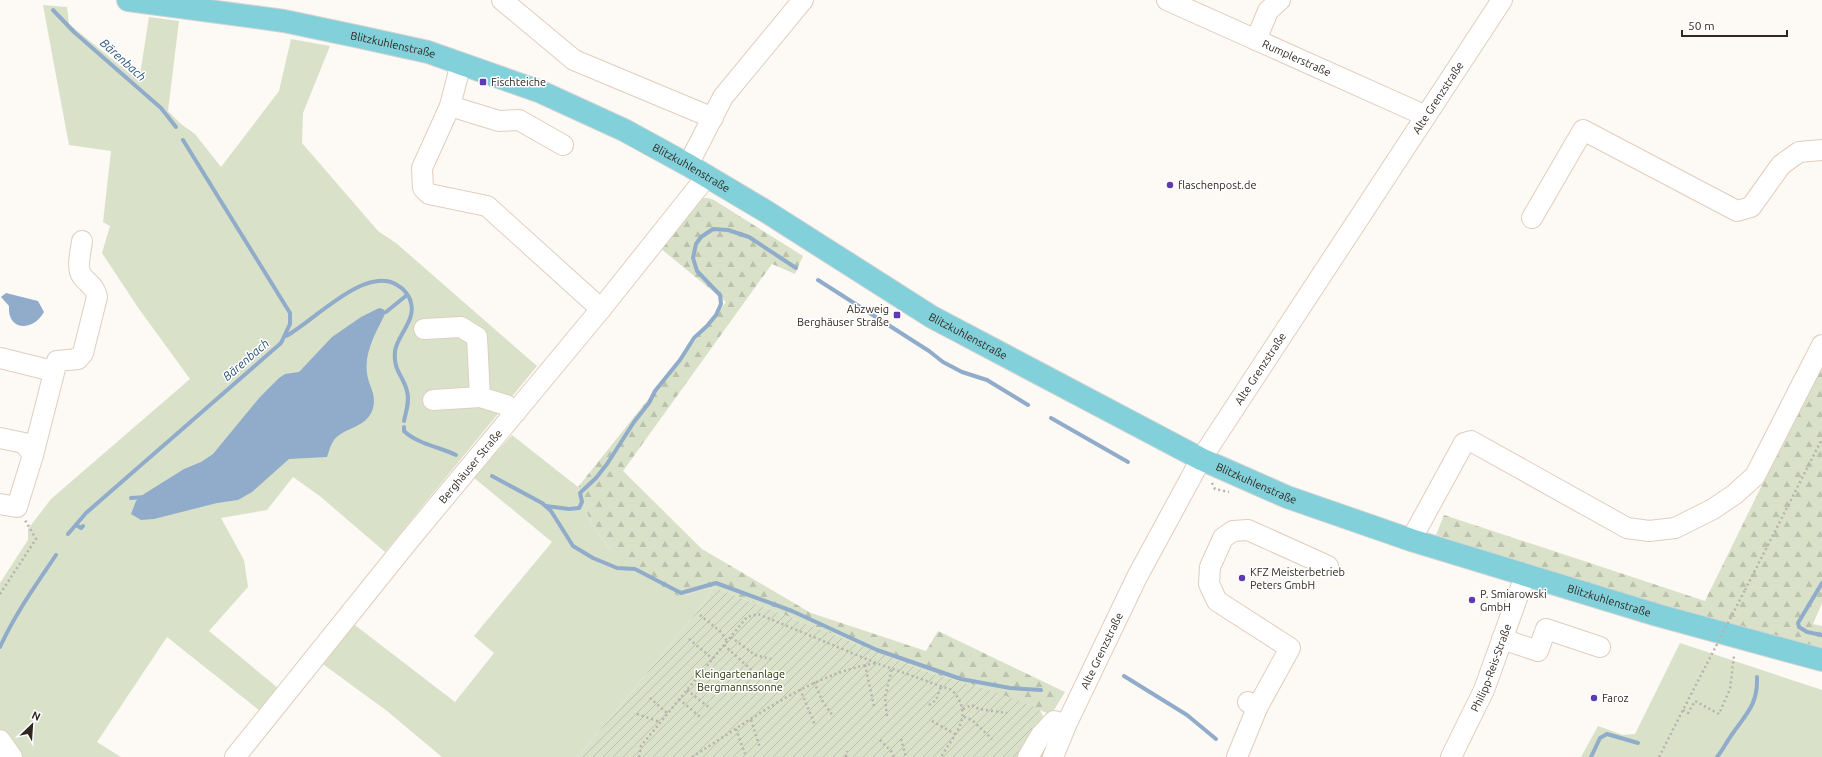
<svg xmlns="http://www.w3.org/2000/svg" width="1822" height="757" font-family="Ubuntu,sans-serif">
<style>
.grass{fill:#d9e2c9}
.forest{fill:url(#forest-firs)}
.garden{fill:url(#garden-furrows)}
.water{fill:#90acca}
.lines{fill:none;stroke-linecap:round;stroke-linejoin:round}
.stream{stroke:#90acca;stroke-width:4}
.minor-casing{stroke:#e2cdbd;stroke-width:22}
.major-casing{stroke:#d5d4d3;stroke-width:24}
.path{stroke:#b8b2ae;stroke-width:2.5;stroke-dasharray:2 3;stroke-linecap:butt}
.minor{stroke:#fff;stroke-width:20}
.major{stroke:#82d0da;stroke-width:22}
.path-bridge{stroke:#b8b2ae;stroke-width:2.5;stroke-dasharray:2 3;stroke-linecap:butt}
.poi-dot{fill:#5e3bb3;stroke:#fff;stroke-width:1.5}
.labels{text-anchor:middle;stroke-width:3;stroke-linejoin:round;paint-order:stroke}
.street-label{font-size:11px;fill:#2f2721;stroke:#fff}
.poi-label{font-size:11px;fill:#2f2721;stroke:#fff;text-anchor:start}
.park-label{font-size:11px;fill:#2b3609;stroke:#fff}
.water-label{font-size:12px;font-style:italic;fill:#27517a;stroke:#fff}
</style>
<defs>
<pattern id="forest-firs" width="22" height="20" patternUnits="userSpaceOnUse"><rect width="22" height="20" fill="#d9e2c9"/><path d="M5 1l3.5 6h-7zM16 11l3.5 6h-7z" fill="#bbc2ac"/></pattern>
<pattern id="garden-furrows" width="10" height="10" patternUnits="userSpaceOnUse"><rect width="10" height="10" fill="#d9e2c9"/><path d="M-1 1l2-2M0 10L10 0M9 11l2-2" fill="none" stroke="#bbc2ac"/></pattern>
</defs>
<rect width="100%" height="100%" fill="#fdf9f5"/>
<g class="grass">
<polygon points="43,5 67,7 69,24 139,81 149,17 179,21 168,111 181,124 195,134 221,167 279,91 291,39 330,46 303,113 302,143 378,231 396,243 537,366 385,552 321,497 293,477 267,510 221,518 244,560 248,587 209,631 278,688 260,711 167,637 97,742 121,757 14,757 0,740 0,583 28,540 28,529 51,499 190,379 139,309 102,253 110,226 103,222 111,151 69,145"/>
<polygon points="512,435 578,487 591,523 609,548 686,595 714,587 702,606 578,757 442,757 387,711 320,662 351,622 455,702 494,653 474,636 552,542 473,477"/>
<polygon points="1680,643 1822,690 1822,757 1581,757 1598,726 1623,735 1635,734"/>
</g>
<g class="forest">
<polygon points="701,198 708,198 714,200 803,256 795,274 772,264 623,471 702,549 811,613 926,651 938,631 1065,692 1051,715 1040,710 1053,737 1042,757 995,757 991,690 930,673 714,587 686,595 678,596 641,574 609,548 591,523 578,487 726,302 660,248"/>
<polygon points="1822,363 1822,603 1813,624 1822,626 1822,650 1634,600 1436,535 1444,515 1705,601"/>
</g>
<polygon class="garden" points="714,587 930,673 991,690 1040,709 1020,757 578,757 702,606"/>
<g class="water">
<path d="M6 293 38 301 44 312C33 332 7 331 9 306L1 297Z"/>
<path d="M379 308 383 309 386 312C377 331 364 351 367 373 368 385 377 394 373 408 368 428 344 427 334 440 331 444 329 451 327 457L289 459 252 492 238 500 217 503 154 519 141 520 131 514 136 501 144 494 184 469 201 462 213 454 260 397 279 378 285 374 299 372 332 337 361 317Z"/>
</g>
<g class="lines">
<g class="stream">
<polyline points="53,10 74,32 161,108 176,127"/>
<polyline points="818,280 929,351 943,362 962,372 987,380 1028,405"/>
<polyline points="386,312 407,295"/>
<path d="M286 336C313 322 365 265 397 285 403 288 410 296 411 303 416 320 397 336 395 351 393 371 403 375 407 391 410 401 406 411 404 421"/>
<polyline points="1051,418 1128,462"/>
<path d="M404 427V431C416 443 439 447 456 455"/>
<polyline points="492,476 542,503 551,511 573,546 593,558 617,568 635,569 681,593 716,583 792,611 877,650 961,679 1010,688 1041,690"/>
<polyline points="131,498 146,497"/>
<polyline points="546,506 569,509 579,508 582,502 580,493 596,478 607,464 634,422 649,403 655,391 680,360 694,338 707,326 716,315 721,304 720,295 697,271 693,258 696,244 701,237 713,229 728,230 749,237 796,268"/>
<polyline points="76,525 81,528 83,526"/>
<polyline points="68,534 86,513 281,343 290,324 290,313 183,140"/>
<polyline points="1822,583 1798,623 1799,627 1807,632 1822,635"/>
<path d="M0 647C15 614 36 585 56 555"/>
<polyline points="1124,676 1187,715 1216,739"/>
<polyline points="1591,757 1600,738 1607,734 1638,743"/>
<path d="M1717 757C1723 750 1727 741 1733 733 1747 713 1758 704 1757 677"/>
</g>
<defs>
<g id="minor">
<polyline points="502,0 574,60 713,118"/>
<path id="s1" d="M1167 0 1426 116"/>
<polyline points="1256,40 1268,11 1280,0"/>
<polyline points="450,106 461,63"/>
<polyline points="563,145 519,120 499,121 450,106 422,168 423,188 429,194 487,206 601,309"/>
<polyline points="688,165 723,97 803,0"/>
<polyline points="1532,218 1583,130 1737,211 1751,207 1781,165 1799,152 1822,150"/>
<polyline points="424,329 461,327 477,337 480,397 506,405 516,412"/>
<polyline points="0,358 53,371"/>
<polyline points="433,400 480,397"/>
<polyline points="0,438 24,443 33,455 17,507 0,504"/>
<path d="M33 455 57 361 78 359 83 353 97 297C95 286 88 284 82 276 76 268 81 250 82 241"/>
<polyline points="1411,540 1464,443 1471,441 1627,528 1649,531 1675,528 1713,509 1735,494 1755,476 1822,345"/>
<polyline points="1502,639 1538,651 1546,629 1600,647"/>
<polyline points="1257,708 1290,648 1217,601 1209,584 1210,567 1223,538 1233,531 1248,530 1328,566"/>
<polyline points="0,740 12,757"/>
<path id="s2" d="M235 757 410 539 601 309 707 176"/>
<polyline points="1028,757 1041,735 1054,721 1066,725"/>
<path id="s3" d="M1053 757 1066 725 1137 577 1201 459 1502 0"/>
<polyline points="1237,757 1257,708 1248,702"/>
<path id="s4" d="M1451 757 1484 690 1525 576"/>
</g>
<g id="major">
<path id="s5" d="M128 0 284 21 360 37 428 52 541 92 624 130 688 165 767 212 932 317 1201 459 1287 497 1411 540 1657 615 1822 660"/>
</g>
</defs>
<use href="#minor" class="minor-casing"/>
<use href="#major" class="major-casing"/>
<g class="path">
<polyline points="1212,483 1215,489 1229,492"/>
<polyline points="1745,590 1822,439"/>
<polyline points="0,594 36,539 25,520"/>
<polyline points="700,615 721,632 727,641"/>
<polyline points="731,637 755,655 771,659"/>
<polyline points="689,639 713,659"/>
<polyline points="724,645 757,675"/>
<polyline points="865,665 874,706"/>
<polyline points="814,682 823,702 833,716"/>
<polyline points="800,689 815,725"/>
<polyline points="687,690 711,709"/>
<polyline points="650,698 667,713"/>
<polyline points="679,699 700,717"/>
<polyline points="929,705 936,700 941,686"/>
<polyline points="963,709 972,705 979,709 1007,713"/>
<polyline points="1683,710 1688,713 1695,701 1719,714 1730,689 1734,655"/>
<polyline points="637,714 660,722"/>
<polyline points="887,716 885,697 892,668"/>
<polyline points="964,717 972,720 992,739"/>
<polyline points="751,720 760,748"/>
<polyline points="932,721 955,734"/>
<polyline points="736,729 745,754"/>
<polyline points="901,739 906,757"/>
<polyline points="880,740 891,751 894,757"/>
<path d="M639 757 641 746 747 617 758 614 876 663 952 690C975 716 955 733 941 757"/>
<path d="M692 757C750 721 807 675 876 663"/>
<polyline points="846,757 847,751"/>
<polyline points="1659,757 1684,708"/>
</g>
<use href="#minor" class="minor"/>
<use href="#major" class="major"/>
<polyline class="path-bridge" points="1684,708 1745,590"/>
</g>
<g class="poi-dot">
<rect x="479" y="78" width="8" height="8" rx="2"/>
<circle cx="1170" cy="185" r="4"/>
<rect x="893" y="311" width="8" height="8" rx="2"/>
<circle cx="1242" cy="578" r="4"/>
<circle cx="1472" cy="600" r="4"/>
<circle cx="1594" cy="698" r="4"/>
</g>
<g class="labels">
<g class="street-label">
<text dy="4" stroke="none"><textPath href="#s5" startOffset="269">Blitzkuhlenstraße</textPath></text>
<text dy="4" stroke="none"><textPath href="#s1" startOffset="142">Rumplerstraße</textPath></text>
<text dy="4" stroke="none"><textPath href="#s3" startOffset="765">Alte Grenzstraße</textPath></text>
<text dy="4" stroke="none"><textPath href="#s5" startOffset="593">Blitzkuhlenstraße</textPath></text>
<text dy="4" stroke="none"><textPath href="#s5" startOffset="917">Blitzkuhlenstraße</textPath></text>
<text dy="4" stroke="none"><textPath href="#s3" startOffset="441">Alte Grenzstraße</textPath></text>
<text dy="4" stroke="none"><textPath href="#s2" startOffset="374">Berghäuser Straße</textPath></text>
<text dy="4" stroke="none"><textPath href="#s5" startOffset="1241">Blitzkuhlenstraße</textPath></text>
<text dy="4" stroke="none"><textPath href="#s5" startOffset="1613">Blitzkuhlenstraße</textPath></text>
<text dy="4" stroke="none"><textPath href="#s3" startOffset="117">Alte Grenzstraße</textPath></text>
<text dy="4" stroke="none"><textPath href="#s4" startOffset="98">Philipp-Reis-Straße</textPath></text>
</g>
<g class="poi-label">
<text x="491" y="86">Fischteiche</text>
<text x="1178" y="189">flaschenpost.de</text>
<text x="889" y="313" text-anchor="end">Abzweig<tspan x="889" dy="13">Berghäuser Straße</tspan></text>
<text x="1250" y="576">KFZ Meisterbetrieb<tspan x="1250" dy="13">Peters GmbH</tspan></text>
<text x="1480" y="598">P. Smiarowski<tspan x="1480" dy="13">GmbH</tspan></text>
<text x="1602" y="702">Faroz</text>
</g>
<g class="park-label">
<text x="740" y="678">Kleingartenanlage<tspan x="740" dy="13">Bergmannssonne</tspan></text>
</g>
<g class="water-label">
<text transform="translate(123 60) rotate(42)" y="4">Bärenbach</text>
<text transform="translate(246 360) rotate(-41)" y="4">Bärenbach</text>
</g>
</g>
<g transform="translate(32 725) rotate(25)" stroke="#ffffff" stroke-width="3" paint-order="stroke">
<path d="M0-3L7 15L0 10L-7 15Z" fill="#2f2721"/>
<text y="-6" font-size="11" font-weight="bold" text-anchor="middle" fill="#2f2721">N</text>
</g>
<path d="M1682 30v6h105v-6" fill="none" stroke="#2f2721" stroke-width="2"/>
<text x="1688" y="30" font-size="12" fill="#2f2721" stroke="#ffffff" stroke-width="3" paint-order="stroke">50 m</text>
</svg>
